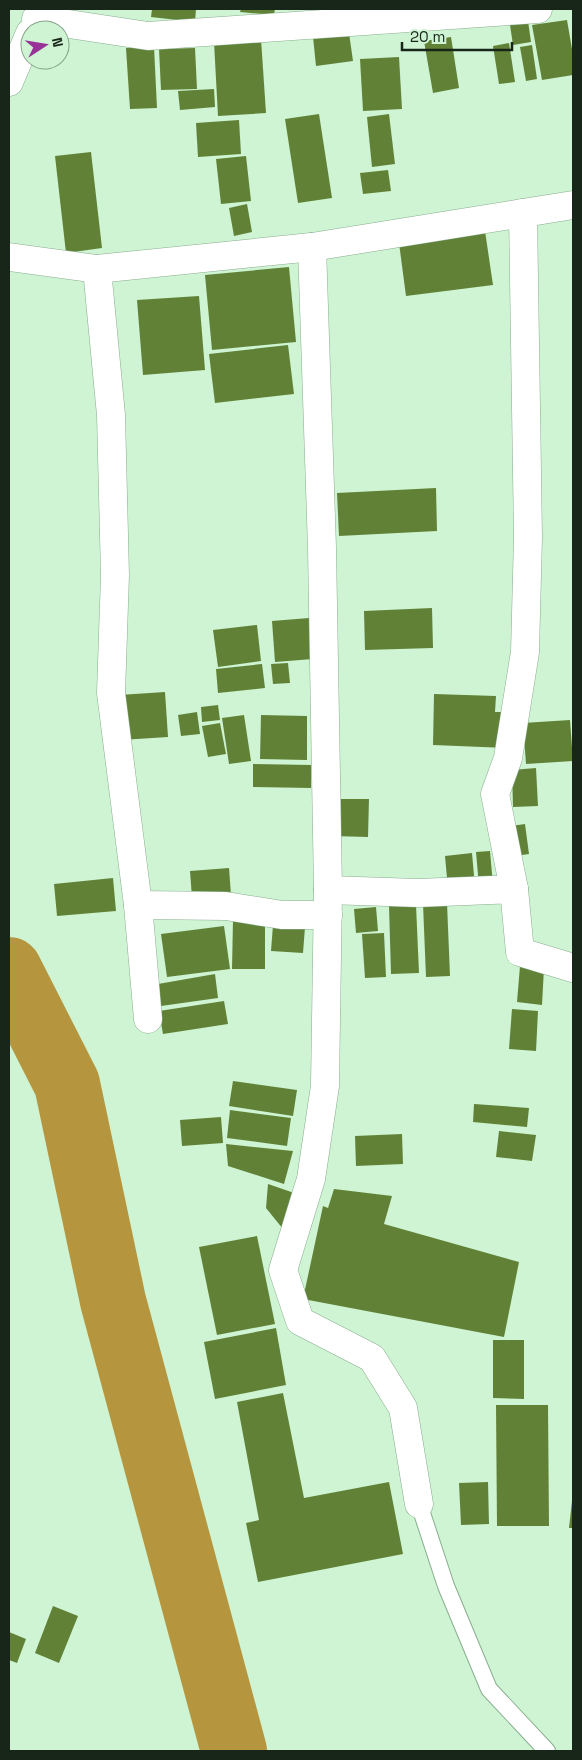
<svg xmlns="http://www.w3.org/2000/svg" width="582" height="1760" font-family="'Space Grotesk',sans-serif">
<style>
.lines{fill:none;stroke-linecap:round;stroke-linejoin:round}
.river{stroke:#b5963f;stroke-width:66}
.building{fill:#618236}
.service-casing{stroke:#8aad8f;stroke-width:18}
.minor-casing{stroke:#8aad8f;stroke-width:29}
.service{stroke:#fff;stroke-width:16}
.minor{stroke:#fff;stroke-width:28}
</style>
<rect width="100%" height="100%" fill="#cef4d3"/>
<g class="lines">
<polyline class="river" points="9,970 67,1084 113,1301 234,1751"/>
</g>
<g class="building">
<polygon points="152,9 196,9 195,22 151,17"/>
<polygon points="241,9 275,9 274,15 240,12"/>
<polygon points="567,20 573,55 573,75 542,80 532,25"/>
<polygon points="528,21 531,42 513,45 510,25"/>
<polygon points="349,33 353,61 316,66 313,37"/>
<polygon points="451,37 459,88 433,93 424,41"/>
<polygon points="261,39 266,113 218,116 214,42"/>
<polygon points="509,43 515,82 499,84 493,46"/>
<polygon points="532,45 537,79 526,81 520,47"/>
<polygon points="154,47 157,108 130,109 126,48"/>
<polygon points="195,48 197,89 161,90 159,49"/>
<polygon points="399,57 402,109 363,111 360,59"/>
<polygon points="214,89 215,107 180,110 178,91"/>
<polygon points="319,114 332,198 298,203 285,119"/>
<polygon points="389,114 395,164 372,167 367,117"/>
<polygon points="239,120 241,154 198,157 196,123"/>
<polygon points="91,152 102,248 66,253 55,156"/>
<polygon points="246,156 251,201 221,204 216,159"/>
<polygon points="388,170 391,191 363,194 360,173"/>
<polygon points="247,204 252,232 234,236 229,208"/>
<polygon points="485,231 493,285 406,296 399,243"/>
<polygon points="289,267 296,342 212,350 205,275"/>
<polygon points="199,296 205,370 143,375 137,300"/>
<polygon points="288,345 294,394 215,403 209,354"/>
<polygon points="436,488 437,531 339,536 337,493"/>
<polygon points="432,608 433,648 365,650 364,611"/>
<polygon points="309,618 313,659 275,662 272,621"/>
<polygon points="257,625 261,661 218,667 213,630"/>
<polygon points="288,663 290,683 273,684 271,664"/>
<polygon points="262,664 265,688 218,693 216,669"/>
<polygon points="165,692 168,737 121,740 119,695"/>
<polygon points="434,694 496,696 495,712 509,712 507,748 433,745"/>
<polygon points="218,705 220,720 202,722 201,707"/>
<polygon points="197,712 200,734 181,736 178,715"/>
<polygon points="244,715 251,761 229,764 222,718"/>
<polygon points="261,715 307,716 307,760 260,759"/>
<polygon points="570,720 573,761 526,764 523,723"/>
<polygon points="220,723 226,754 208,757 202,726"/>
<polygon points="253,764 311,765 311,788 253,787"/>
<polygon points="536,768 538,806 513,807 512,770"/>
<polygon points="333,799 369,799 368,837 332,836"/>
<polygon points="525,824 529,854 515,856 511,826"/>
<polygon points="490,851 493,885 479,886 476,852"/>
<polygon points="472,853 475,887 448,889 445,856"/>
<polygon points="229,868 231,895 192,898 190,871"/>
<polygon points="113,878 116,911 57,916 54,884"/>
<polygon points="447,903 450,976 426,977 423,904"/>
<polygon points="416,905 419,973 391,974 389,906"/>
<polygon points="376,907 378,931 356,933 354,909"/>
<polygon points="233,920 265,921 265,969 232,969"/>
<polygon points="273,925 305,927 303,953 271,951"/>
<polygon points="224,926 230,969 167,977 161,934"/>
<polygon points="384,933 386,977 365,978 362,934"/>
<polygon points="520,966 544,968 542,1005 517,1002"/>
<polygon points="215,974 218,998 161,1006 158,984"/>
<polygon points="224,1001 228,1024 163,1034 159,1011"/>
<polygon points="512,1009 538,1011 536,1051 509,1049"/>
<polygon points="233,1081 297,1090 293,1116 229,1106"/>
<polygon points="474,1104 529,1108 527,1127 473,1122"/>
<polygon points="230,1110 291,1118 287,1146 227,1138"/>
<polygon points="221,1117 223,1143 182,1146 180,1120"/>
<polygon points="499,1131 536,1135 532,1161 496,1157"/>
<polygon points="402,1134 403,1164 356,1166 355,1136"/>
<polygon points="226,1144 293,1151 284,1184 228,1166"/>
<polygon points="268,1184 300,1195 287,1234 266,1208"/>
<polygon points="334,1189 392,1196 384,1224 519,1262 504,1337 303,1299 323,1206 328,1208"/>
<polygon points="257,1236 275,1324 217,1335 199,1247"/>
<polygon points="276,1328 286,1385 215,1399 204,1342"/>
<polygon points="493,1340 524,1340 524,1399 493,1398"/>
<polygon points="283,1393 304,1498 389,1482 403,1554 258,1582 246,1523 259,1520 237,1402"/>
<polygon points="496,1405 548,1405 549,1526 497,1526"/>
<polygon points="488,1482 489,1524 461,1525 459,1483"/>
<polygon points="572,1501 573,1501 573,1528 569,1528"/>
<polygon points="53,1606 78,1616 59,1663 35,1653"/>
<polygon points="9,1632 26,1639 17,1663 9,1660"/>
</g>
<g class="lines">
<defs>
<polyline id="service" points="419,1504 446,1586 489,1689 547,1751"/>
<g id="minor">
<polyline points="36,19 148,36 538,9"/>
<polyline points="9,82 30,33"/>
<polyline points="312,247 322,548 328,890 418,893 514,889 520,952 573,968"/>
<polyline points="9,257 97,269 312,247 573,205"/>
<polyline points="97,269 111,415 115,575 111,693 138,905 148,1019"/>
<polyline points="514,889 495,794 508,758 525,652 528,537 523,213"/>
<polyline points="328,890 325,1086 311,1179 283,1270 300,1321 372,1358 403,1408 419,1504"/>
<polyline points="138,905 226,906 282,915 328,915"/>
</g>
</defs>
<use href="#service" class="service-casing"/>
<use href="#minor" class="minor-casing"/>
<use href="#service" class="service"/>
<use href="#minor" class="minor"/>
</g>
<rect width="582" height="1760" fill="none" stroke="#18261a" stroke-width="20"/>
<g transform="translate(45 45) rotate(78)"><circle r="24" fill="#cef4d3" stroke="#85a289"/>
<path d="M0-4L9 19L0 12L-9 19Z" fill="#993296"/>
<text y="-8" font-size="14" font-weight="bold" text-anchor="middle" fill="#18261a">N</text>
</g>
<path d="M402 42v8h110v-8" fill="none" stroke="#18261a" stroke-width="2.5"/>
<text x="410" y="42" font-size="15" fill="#18261a" stroke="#cef4d3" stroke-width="4" paint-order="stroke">20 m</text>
</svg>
